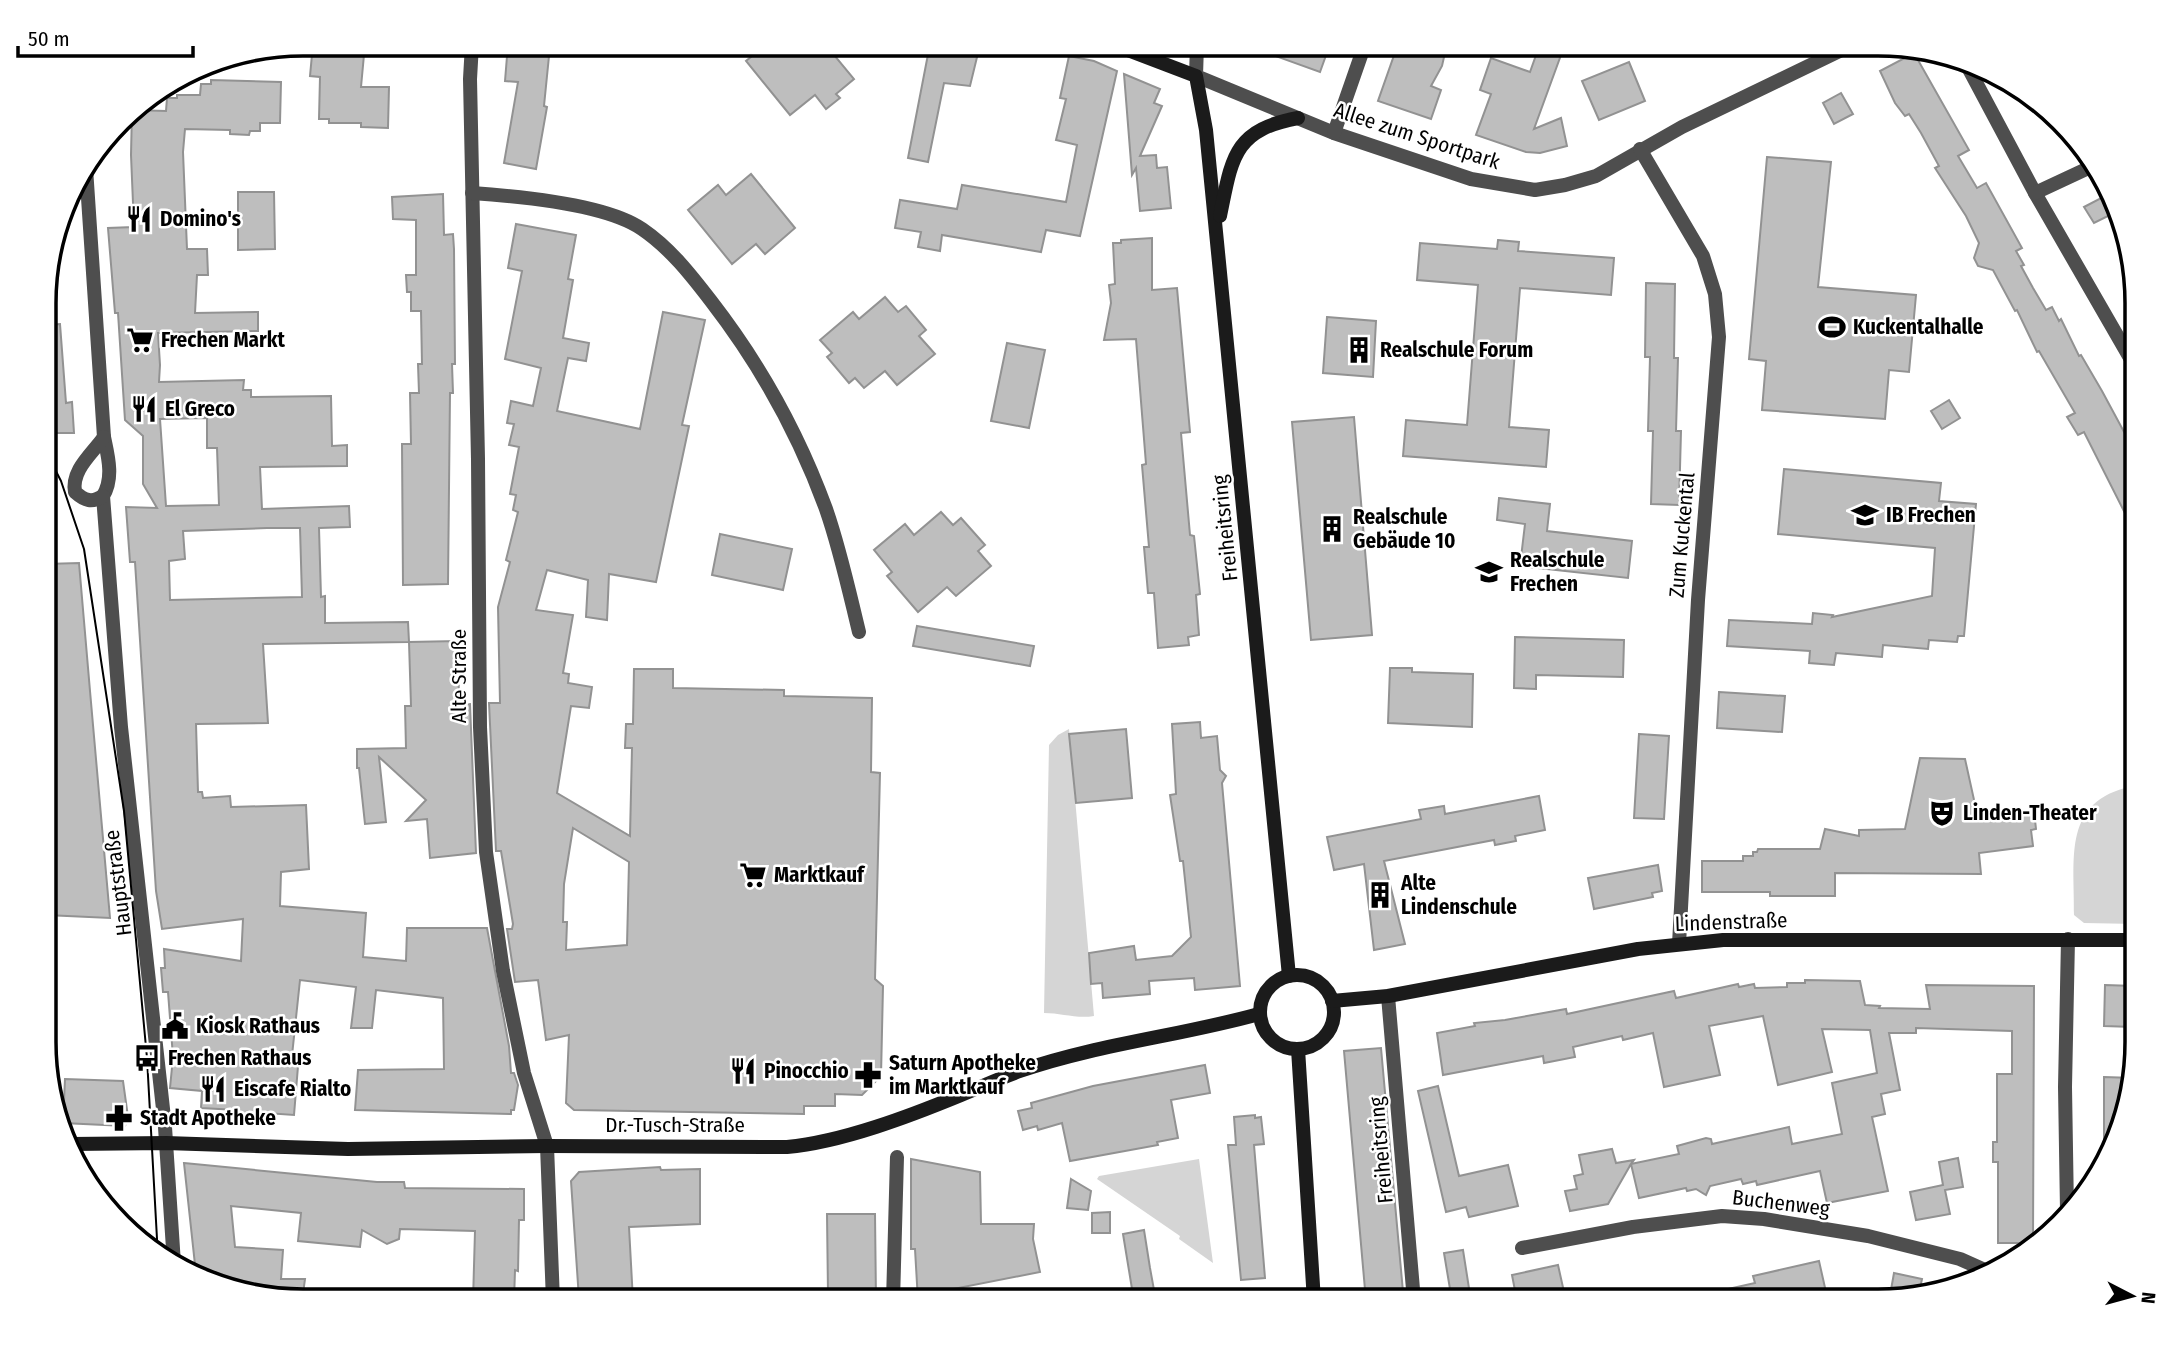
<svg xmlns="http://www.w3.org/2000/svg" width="2181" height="1345" font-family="'Fira Sans Condensed',sans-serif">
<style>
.green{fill:#d5d5d5}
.building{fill:#bebebe;stroke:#929292;stroke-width:2;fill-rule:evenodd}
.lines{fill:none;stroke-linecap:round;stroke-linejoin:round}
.street{stroke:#4e4e4e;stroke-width:14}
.secondary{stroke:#1b1b1b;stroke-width:14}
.tram{stroke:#000;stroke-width:2}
.labels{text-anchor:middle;stroke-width:5;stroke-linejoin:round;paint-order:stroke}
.street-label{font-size:21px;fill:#000;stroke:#fff}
.poi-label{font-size:21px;font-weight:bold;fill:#000;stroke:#fff;text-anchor:start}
.rim{fill:none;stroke:#000;stroke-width:3.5}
</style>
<rect width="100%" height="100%" fill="#fff"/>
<g class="green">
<path d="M1069 729 1094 1016C1077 1019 1061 1013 1044 1013L1049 745 1058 735Z"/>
<path d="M2125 788H2137V924L2084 923 2074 915C2075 862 2062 805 2125 788Z"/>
<polygon points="1199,1159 1213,1263 1179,1239 1180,1236 1097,1179 1099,1176"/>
</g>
<g class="building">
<polygon points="313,44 365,44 361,87 389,87 388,128 361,127 361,123 329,123 329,119 319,119 320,77 310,76"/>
<polygon points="508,44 550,46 544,106 547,107 536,169 504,163 518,82 505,81"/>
<polygon points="767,44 825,44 854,79 836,94 840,98 826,109 815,95 790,115 746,61"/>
<polygon points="930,44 978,53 970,86 944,83 928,162 908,158"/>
<polygon points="1248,44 1318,44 1329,47 1320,72 1248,46"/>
<polygon points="1398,44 1447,44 1442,66 1431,86 1441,90 1431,119 1378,101"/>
<polygon points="1540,44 1565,44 1534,129 1561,118 1567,146 1540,153 1526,152 1476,135 1491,94 1480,90 1491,58 1530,72"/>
<polygon points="1914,53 1969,150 1958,156 1977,188 1986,183 2022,248 2016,251 2024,265 2021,266 2033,288 2046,310 2052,307 2059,321 2061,319 2079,356 2081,355 2102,391 2137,456 2137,537 2084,432 2078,435 2067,417 2075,413 2039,351 2037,352 2017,310 2015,311 1993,270 1978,266 1974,258 1979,243 1966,216 1935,168 1939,166 1921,133 1909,114 1905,116 1895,103 1880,71"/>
<polygon points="1069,56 1094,61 1117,71 1080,236 1046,230 1041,252 942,235 940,251 918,247 921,232 895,228 900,200 957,209 962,185 1066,202 1077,145 1056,140 1066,99 1060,98"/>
<polygon points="1629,62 1645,101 1599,120 1582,81"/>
<polygon points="1124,74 1160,89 1154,103 1162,106 1140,156 1156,155 1157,168 1167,167 1171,208 1140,211 1136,168 1132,175"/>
<path d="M211 80 281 82 280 123H260V131H250L249 135 230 134V130L185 129 183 152 187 249H207L208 275H197L195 313 258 312V331L158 333 160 365 159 382 244 380 243 390H251V397L331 396 332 446 347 445V466L260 467 262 509 349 506 350 527 319 528 321 597 325 596V623L408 622 409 642 263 644 268 723 196 724 198 792H202L203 798 230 796 231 807 306 805 309 869 281 872 280 906 366 913 363 957 406 961 407 928H487L509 1046 511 1073H514L518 1085 514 1110H511V1114L355 1110 358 1070 444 1069 443 998 376 990 372 1028H351L356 987 300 980 291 1065 298 1066 294 1115 266 1113V1116L237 1114V1110L201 1108 202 1091 170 1088 173 1057 168 992H163L161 968H165L164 949 241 961 243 919 162 929 156 891 135 562H130L126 507 157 508 143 484V436L125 420 118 313H115L108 228 134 227 131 155 132 110 166 111 167 98H177V95H200L201 84H211ZM207 418V448H217L219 505 166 506 160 419ZM267 528H300L302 597 170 600 169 561 185 559 183 531Z"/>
<polygon points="1841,93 1853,114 1834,124 1823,103"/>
<polygon points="1767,157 1831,162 1818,287 1916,295 1909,372 1889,370 1885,419 1762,410 1766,361 1749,359"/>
<polygon points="751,174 795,228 765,254 756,244 732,264 688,210 718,185 726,195"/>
<polygon points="238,192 274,192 275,249 238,250"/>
<polygon points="443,194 444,235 453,234 454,249 455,364 452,364 453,393 450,393 448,584 403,585 402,444 411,444 410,393 419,393 418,364 422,364 421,311 411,311 411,292 407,292 406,275 416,275 416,220 393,219 392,197"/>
<polygon points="2103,197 2112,214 2094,223 2084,207"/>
<path d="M516 224 576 235 568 279 573 280 563 338 589 343 586 361 568 358 557 411 640 429 663 312 705 320 682 425 689 426 656 582 609 574 607 620 586 617 588 580 547 570 536 610 573 615 563 673 569 674 568 683 592 687 589 708 571 706 557 793 630 836 632 748H625L626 724H633L634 669H673V688L784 690V696L872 698 871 772 880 773 875 979 883 986 881 1076 862 1095 835 1094V1106H804V1114L574 1110 566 1103 569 1035 546 1040 538 980 515 982 507 929H512L513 924 501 851H496L489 703H500L498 607 510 562 506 560 518 512 513 510 516 495 510 494 519 447 509 445 514 424 507 423 511 401 533 406 541 368 505 359 522 271 508 268ZM573 828 629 862 627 945 566 950 567 922H563L564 884Z"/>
<polygon points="1152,238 1152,290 1177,288 1190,432 1181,433 1190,535 1194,536 1200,594 1196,595 1199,635 1188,637 1189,645 1158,648 1154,593 1148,593 1144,547 1149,547 1142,465 1146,464 1136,339 1104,340 1111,303 1109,285 1115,284 1113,243 1121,243 1121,240"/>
<polygon points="1498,240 1519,242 1518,251 1614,258 1611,295 1520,288 1509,427 1549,430 1546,467 1403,456 1406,420 1467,425 1478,285 1417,280 1420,243 1497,249"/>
<polygon points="1646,283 1675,284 1674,358 1678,358 1676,431 1681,431 1679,505 1651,504 1653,431 1648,431 1650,357 1645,357"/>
<polygon points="885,297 898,312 906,306 926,330 919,336 935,354 897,385 885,371 864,388 855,378 849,383 827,357 832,353 820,340 853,312 859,319"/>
<polygon points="1327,317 1376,321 1373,377 1323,373"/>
<polygon points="60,324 66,403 72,402 74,433 52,433 52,428 46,428 46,325"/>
<polygon points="1007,343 1045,350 1029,428 991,421"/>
<polygon points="1949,400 1960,418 1942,429 1931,411"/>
<polygon points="1354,417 1372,635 1311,640 1292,422"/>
<polygon points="1784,469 1941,483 1939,501 1976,504 1964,636 1958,636 1957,642 1929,640 1928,649 1883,645 1882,657 1836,653 1834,665 1809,663 1810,651 1727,646 1729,620 1812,624 1813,613 1833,615 1832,617 1932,596 1935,548 1778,534"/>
<polygon points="1499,498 1550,504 1547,531 1632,541 1628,578 1520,566 1525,524 1497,520"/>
<polygon points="941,512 953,525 961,518 985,545 978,551 991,566 956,596 947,587 918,612 887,576 892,572 874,550 905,524 914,535"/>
<polygon points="720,534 792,549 783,590 712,575"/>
<polygon points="79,563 90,691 110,918 46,915 46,750 52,750 51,702 46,701 46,564"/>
<polygon points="917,626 1034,646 1030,666 913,646"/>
<polygon points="1515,637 1624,640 1623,677 1536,675 1536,689 1514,688"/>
<polygon points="458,641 459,705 470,704 476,853 430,858 427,819 406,821 426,800 379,757 386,822 365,824 359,768 357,768 357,749 406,748 405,706 411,706 409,642"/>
<polygon points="1390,668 1412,668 1412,672 1473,674 1472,727 1388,723"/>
<polygon points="1719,692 1785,696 1782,732 1717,728"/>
<polygon points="1200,722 1201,738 1217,736 1220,770 1226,776 1222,783 1240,986 1195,990 1194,978 1149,981 1150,994 1103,998 1102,983 1091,984 1089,953 1134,946 1136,960 1172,956 1191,937 1183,861 1180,861 1170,795 1176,794 1172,724"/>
<polygon points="1126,729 1132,798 1076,803 1069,734"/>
<polygon points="1639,734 1669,736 1664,819 1634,818"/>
<polygon points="1920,758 1965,759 1978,818 2034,811 2036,829 2031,830 2033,846 1979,853 1981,874 1835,873 1835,896 1770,896 1770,892 1702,892 1702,861 1743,861 1743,856 1753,856 1753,852 1757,852 1758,849 1820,849 1825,829 1859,836 1859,830 1905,829"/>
<polygon points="1539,796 1545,830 1515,836 1516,841 1495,845 1494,840 1384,861 1405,944 1374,950 1364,864 1334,870 1327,837 1421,819 1419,810 1444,806 1445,814"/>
<polygon points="1658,865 1662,891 1652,893 1653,897 1594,909 1588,878"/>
<polygon points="1805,980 1860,981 1865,1005 1880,1006 1879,1008 1930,1009 1926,985 2034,986 2033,1243 1998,1243 1998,1162 1993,1162 1993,1142 1997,1142 1997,1074 2012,1074 2012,1031 1916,1028 1916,1033 1889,1033 1900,1090 1881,1094 1885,1114 1872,1117 1888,1191 1827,1203 1820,1171 1757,1185 1756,1181 1743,1184 1741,1179 1710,1186 1706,1195 1696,1189 1687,1191 1686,1188 1639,1198 1631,1164 1608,1204 1570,1211 1565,1191 1577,1189 1574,1176 1583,1174 1579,1155 1612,1149 1616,1163 1634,1160 1631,1164 1679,1154 1677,1146 1706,1138 1711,1139 1712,1144 1789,1127 1792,1144 1842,1134 1832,1083 1877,1073 1870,1030 1822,1029 1832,1072 1778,1085 1763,1016 1709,1026 1720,1075 1664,1087 1653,1033 1623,1040 1622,1036 1573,1047 1575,1057 1544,1063 1543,1056 1443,1075 1437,1033 1475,1026 1474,1023 1505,1020 1566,1009 1567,1014 1674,991 1676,998 1738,984 1739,987 1754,984 1755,988 1787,987 1787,983 1805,983"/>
<polygon points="2105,985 2134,986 2133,1027 2104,1026"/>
<polygon points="1381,1048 1403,1292 1396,1293 1397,1301 1366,1301 1344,1051"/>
<polygon points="1205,1065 1210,1093 1171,1100 1178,1138 1157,1142 1158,1145 1070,1161 1062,1123 1038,1130 1037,1126 1023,1130 1018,1111 1032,1108 1031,1103 1093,1086"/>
<polygon points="2104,1077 2133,1078 2124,1125 2104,1166"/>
<polygon points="65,1079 123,1081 128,1117 125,1126 63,1123"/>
<polygon points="1438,1086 1459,1176 1508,1165 1518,1206 1469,1217 1466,1207 1446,1212 1418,1091"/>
<polygon points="1255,1115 1255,1118 1261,1117 1264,1144 1254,1145 1265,1278 1241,1280 1228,1145 1236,1145 1234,1117"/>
<polygon points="1958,1158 1963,1187 1945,1190 1950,1214 1916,1220 1910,1192 1943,1185 1939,1162"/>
<polygon points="911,1159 980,1172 981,1224 1034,1224 1033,1239 1040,1272 953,1289 954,1301 918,1301 915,1249 911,1249"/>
<polygon points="184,1163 377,1182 404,1182 405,1188 524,1189 524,1220 519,1220 518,1271 515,1270 514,1301 473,1301 475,1231 400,1229 399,1239 387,1244 362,1230 360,1247 298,1241 301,1213 231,1206 235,1247 283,1250 281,1279 305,1279 302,1301 235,1292 196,1274"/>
<polygon points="660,1167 661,1170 700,1169 700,1224 629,1227 633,1301 579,1299 571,1181 579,1172"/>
<polygon points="1071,1179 1091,1191 1088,1210 1067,1208"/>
<polygon points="1110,1212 1110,1233 1092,1233 1092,1213"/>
<polygon points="827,1214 875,1214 876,1301 844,1301 844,1293 828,1294"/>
<polygon points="1144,1230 1150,1268 1156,1301 1134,1301 1123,1234"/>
<polygon points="1463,1250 1471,1301 1452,1301 1444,1253"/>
<polygon points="1819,1261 1828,1301 1711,1301 1710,1293 1755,1283 1753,1276"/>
<polygon points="1558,1265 1566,1301 1517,1301 1512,1275"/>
<polygon points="1894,1273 1922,1279 1919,1293 1889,1301"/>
</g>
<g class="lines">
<g class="street">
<polyline points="472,44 470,79 478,459 480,727 486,852 503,971 524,1073 547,1146 553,1301"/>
<polyline points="1197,44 1196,76 1334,133 1471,179 1535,190 1565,185 1596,176 1682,127 1854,44"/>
<polyline points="1963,58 2035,193 2137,370"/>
<polyline points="1334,133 1365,44"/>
<polyline points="1640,149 1703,256 1715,294 1719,337 1698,600 1679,944"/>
<path d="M86 168 104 437C108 456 114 478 103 496L121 727 165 1127 174 1264"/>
<path d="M472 193C516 196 606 204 642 229 670 248 691 275 711 301 759 363 799 435 826 509 840 549 849 591 859 632"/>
<polyline points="2035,193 2095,165"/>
<path d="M103 496C92 503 85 501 75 492 71 470 92 454 104 437"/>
<polyline points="1388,996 1414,1301"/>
<polyline points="2067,1211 2065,1087 2068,939"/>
<polyline points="1522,1248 1633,1227 1722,1216 1764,1219 1868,1236 1960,1259 1989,1272"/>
<polyline points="893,1301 897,1157"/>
</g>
<g class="secondary">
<polyline points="1112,44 1196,76 1206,130 1289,976"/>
<path d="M1220 216C1232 158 1233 130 1298 118"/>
<circle cx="1297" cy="1012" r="37"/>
<polyline points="1332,1001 1388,996 1638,949 1723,940 2137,940"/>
<polyline points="1298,1049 1314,1301"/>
<path d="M71 1144 166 1143 348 1149 547 1146 787 1147C842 1142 910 1116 961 1095 981 1087 1000 1078 1020 1071 1098 1044 1180 1036 1259 1014"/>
</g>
<polyline class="tram" points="46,452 61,481 84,549 124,811 147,1058 158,1257"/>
</g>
<defs>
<symbol id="restaurant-bare" viewBox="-9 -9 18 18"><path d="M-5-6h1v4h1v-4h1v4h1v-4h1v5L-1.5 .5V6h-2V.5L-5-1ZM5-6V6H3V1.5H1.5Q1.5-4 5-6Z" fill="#000" stroke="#fff" stroke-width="2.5" paint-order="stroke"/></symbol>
<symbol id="stadium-bare" viewBox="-9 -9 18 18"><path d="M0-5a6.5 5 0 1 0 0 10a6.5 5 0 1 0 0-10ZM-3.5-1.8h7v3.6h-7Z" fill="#000" stroke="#fff" stroke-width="2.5" paint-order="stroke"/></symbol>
<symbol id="supermarket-bare" viewBox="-9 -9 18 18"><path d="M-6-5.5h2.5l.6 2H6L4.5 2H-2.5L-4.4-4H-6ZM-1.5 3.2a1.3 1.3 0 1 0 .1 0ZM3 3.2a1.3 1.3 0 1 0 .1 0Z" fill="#000" stroke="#fff" stroke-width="2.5" paint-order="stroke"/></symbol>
<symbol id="building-bare" viewBox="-9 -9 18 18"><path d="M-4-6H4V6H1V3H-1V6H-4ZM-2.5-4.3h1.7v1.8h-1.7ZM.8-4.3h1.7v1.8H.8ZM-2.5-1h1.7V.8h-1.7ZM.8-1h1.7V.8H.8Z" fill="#000" stroke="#fff" stroke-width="2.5" paint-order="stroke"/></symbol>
<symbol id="school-bare" viewBox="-9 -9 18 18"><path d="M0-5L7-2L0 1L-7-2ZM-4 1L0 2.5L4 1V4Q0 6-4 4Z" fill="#000" stroke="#fff" stroke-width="2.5" paint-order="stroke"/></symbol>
<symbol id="theatre-bare" viewBox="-9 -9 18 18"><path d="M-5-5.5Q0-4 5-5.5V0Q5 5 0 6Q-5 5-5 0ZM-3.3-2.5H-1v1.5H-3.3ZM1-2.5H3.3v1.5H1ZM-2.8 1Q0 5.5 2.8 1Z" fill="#000" stroke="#fff" stroke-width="2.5" paint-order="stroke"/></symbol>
<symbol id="civic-bare" viewBox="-9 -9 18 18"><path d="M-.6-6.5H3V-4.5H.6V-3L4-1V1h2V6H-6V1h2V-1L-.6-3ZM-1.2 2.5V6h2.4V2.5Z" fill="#000" stroke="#fff" stroke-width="2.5" paint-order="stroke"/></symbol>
<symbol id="bus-bare" viewBox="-9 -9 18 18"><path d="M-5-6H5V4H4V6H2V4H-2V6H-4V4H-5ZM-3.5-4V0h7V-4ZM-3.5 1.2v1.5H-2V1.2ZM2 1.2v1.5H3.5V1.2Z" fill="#000" stroke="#fff" stroke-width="2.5" paint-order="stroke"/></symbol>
<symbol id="pharmacy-bare" viewBox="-9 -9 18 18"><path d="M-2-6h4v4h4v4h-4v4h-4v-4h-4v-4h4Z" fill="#000" stroke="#fff" stroke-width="2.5" paint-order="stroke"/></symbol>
</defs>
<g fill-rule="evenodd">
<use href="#restaurant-bare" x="120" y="200" width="38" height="38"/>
<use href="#stadium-bare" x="1813" y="308" width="38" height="38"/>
<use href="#supermarket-bare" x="121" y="321" width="38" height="38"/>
<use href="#building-bare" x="1340" y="331" width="38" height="38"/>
<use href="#restaurant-bare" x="125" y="390" width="38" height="38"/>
<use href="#school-bare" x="1846" y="496" width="38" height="38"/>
<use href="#building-bare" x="1313" y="510" width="38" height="38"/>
<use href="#school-bare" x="1470" y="553" width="38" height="38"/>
<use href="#theatre-bare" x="1923" y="794" width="38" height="38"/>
<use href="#supermarket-bare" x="734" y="856" width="38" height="38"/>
<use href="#building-bare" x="1361" y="876" width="38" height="38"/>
<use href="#civic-bare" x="156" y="1007" width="38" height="38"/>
<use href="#bus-bare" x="128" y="1039" width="38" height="38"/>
<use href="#restaurant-bare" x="724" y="1052" width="38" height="38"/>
<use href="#pharmacy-bare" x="849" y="1056" width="38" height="38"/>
<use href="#restaurant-bare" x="194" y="1070" width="38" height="38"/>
<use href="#pharmacy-bare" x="100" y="1099" width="38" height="38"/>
</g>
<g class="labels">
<g class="street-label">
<text transform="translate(1417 136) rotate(18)" y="7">Allee zum Sportpark</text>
<text transform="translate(1225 528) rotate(-96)" y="7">Freiheitsring</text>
<text transform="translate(1682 535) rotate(-85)" y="7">Zum Kuckental</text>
<text transform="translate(459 676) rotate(-90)" y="7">Alte Straße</text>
<text transform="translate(118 883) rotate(-97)" y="7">Hauptstraße</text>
<text transform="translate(1731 922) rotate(-2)" y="7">Lindenstraße</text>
<text x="675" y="1132">Dr.-Tusch-Straße</text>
<text transform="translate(1381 1150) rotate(-95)" y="7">Freiheitsring</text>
<text transform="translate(1781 1203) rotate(7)" y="7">Buchenweg</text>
</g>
<g class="poi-label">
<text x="160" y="226">Domino's</text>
<text x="1853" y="334">Kuckentalhalle</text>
<text x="161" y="347">Frechen Markt</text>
<text x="1380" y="357">Realschule Forum</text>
<text x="165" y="416">El Greco</text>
<text x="1886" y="522">IB Frechen</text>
<text x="1353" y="524">Realschule<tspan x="1353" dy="24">Gebäude 10</tspan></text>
<text x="1510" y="567">Realschule<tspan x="1510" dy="24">Frechen</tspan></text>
<text x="1963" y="820">Linden-Theater</text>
<text x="774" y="882">Marktkauf</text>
<text x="1401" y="890">Alte<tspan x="1401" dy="24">Lindenschule</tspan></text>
<text x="196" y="1033">Kiosk Rathaus</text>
<text x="168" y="1065">Frechen Rathaus</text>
<text x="889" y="1070">Saturn Apotheke<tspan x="889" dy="24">im Marktkauf</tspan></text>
<text x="764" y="1078">Pinocchio</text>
<text x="234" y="1096">Eiscafe Rialto</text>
<text x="140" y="1125">Stadt Apotheke</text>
</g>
</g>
<path d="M0 0H2181V1345H0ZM303 56H1878A247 247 0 0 1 2125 303V1042A247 247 0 0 1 1878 1289H303A247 247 0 0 1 56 1042V303A247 247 0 0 1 303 56Z" fill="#fff" fill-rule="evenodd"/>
<path class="rim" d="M303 56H1878A247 247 0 0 1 2125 303V1042A247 247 0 0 1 1878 1289H303A247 247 0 0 1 56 1042V303A247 247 0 0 1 303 56Z"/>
<g transform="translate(2132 1296) rotate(96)" stroke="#ffffff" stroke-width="5" paint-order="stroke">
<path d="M0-5L12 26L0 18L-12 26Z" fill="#000000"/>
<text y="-10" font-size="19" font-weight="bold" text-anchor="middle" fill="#000000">N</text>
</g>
<path d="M18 46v10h175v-10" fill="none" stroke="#000000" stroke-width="3.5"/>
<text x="28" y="46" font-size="21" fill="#000000" stroke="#ffffff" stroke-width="5" paint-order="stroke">50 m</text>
</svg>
